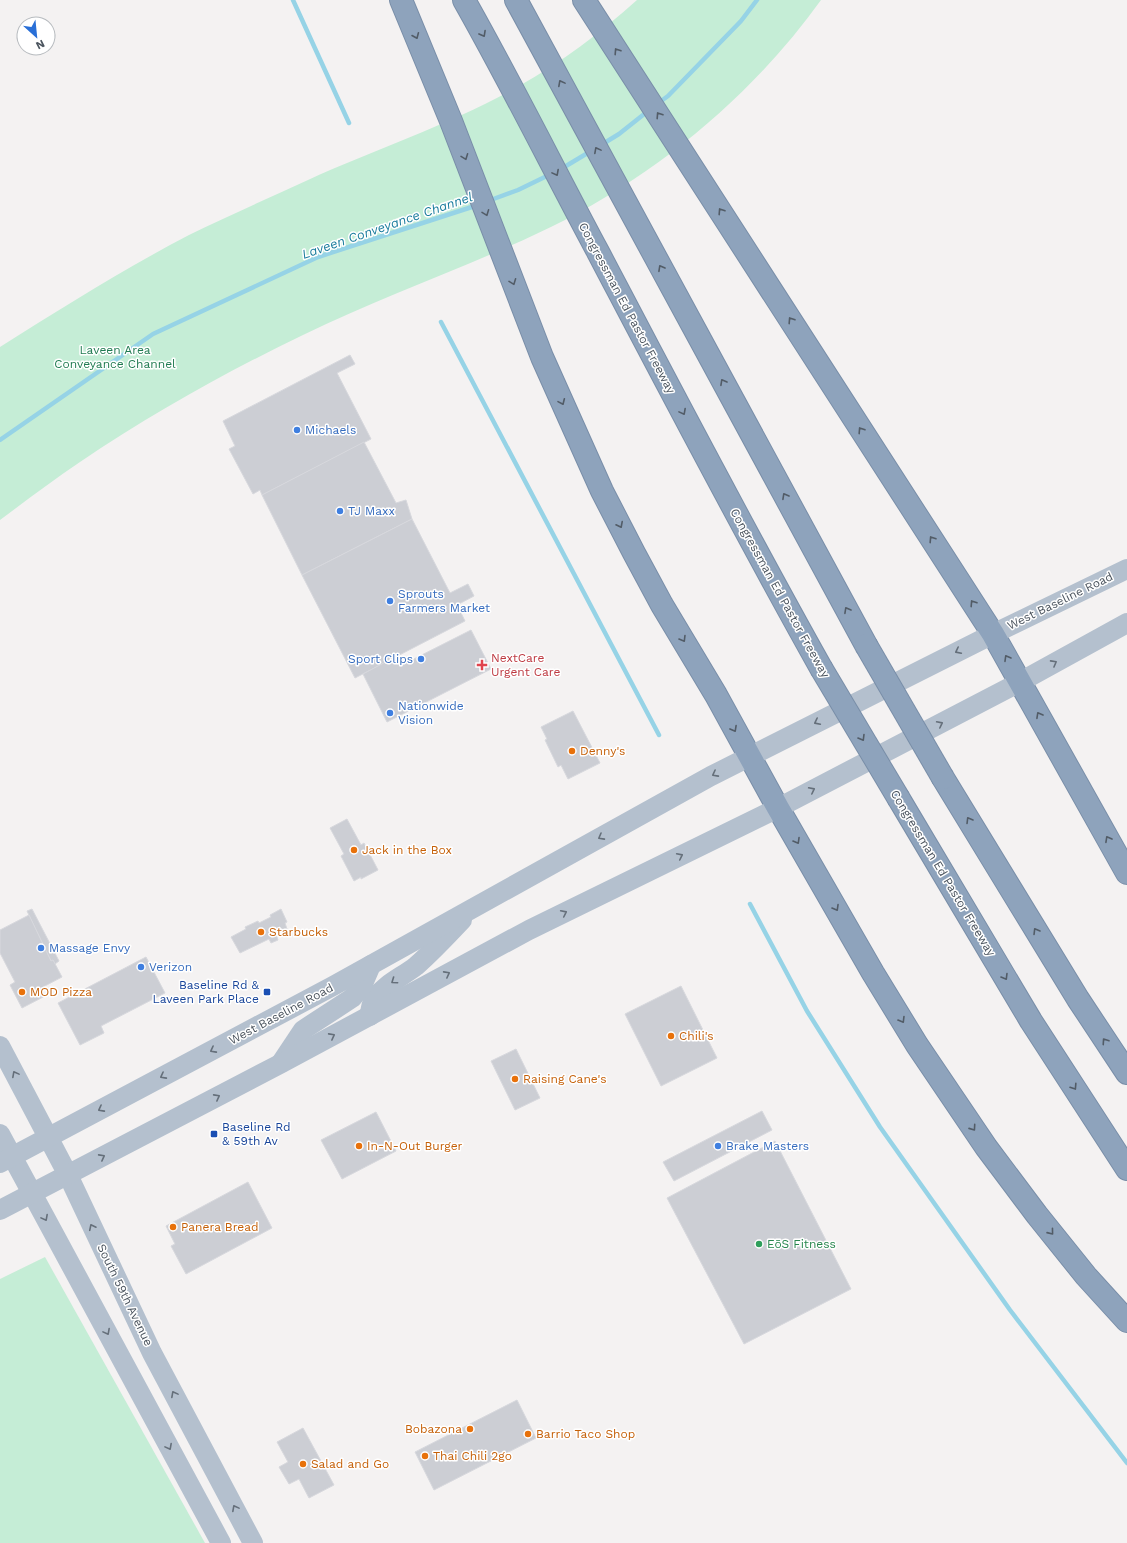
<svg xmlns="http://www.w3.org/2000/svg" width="1127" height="1543" font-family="'Work Sans',sans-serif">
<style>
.green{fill:#c5edd6}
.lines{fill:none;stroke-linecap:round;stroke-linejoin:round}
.stream{stroke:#96d3e6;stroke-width:4.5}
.building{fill:#ccced4;stroke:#d7d8dd}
.highway-casing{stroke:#798ea8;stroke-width:24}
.major{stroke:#b4c0ce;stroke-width:20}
.highway{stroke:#8ea3bc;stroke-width:22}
.highway-bridge-casing{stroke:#798ea8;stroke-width:24;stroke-linecap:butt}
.highway-bridge{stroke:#8ea3bc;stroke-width:22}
.oneway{stroke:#525c67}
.oneway2{stroke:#656f7a}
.shop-dot{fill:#3f7fe0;stroke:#fff;stroke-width:1.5}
.health-dot{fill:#e0444e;stroke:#fff;stroke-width:1.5}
.food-dot{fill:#e8710a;stroke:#fff;stroke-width:1.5}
.transit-dot{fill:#1a4fb4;stroke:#fff;stroke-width:1.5}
.leisure-dot{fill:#2e9e5b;stroke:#fff;stroke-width:1.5}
.labels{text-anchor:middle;stroke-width:3;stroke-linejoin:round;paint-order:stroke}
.street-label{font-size:12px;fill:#4b545e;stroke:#fff}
.park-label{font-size:12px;fill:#207b51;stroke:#fff}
.shop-label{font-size:12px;fill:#366cbe;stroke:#fff;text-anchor:start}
.health-label{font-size:12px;fill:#be3a42;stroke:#fff;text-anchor:start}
.food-label{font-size:12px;fill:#c56008;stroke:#fff;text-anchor:start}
.transit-label{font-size:12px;fill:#164399;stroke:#fff;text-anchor:end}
.leisure-label{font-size:12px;fill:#27864d;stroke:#fff;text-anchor:start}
.water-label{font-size:13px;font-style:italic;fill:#197c9d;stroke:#fff}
</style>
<rect width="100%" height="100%" fill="#f4f2f2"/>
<g class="green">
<path d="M637 0H821C755 92 665 168 565 220 480 263 389 293 303 335 226 372 151 414 80 462 53 480 27 500 0 520V347C62 308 124 269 189 235 228 216 269 198 308 180 378 148 452 124 519 86 562 62 600 33 637 0Z"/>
<polygon points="45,1257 205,1543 0,1543 0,1279"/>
</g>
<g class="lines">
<g class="stream">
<polyline points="293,0 349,123"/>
<polyline points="657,104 668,96 741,21 757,0"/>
<polyline points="601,145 619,134 648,111"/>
<polyline points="561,169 591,151"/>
<polyline points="488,201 518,190 551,174"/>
<polyline points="441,322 659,735"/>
<polyline points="0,440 153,334 318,257 478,205"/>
<polyline points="750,904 807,1011 880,1127 1010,1310 1127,1463"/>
</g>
</g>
<g class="building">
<polygon points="350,355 355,364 337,373 371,439 262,495 260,490 253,494 229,449 235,446 223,421"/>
<polygon points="364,442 396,503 406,500 412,519 302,575 262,495"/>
<polygon points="412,519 450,593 468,584 474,596 457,605 465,621 355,678 302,575"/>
<polygon points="471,630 491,669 387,722 363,674 395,657 400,666"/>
<polygon points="573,711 600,763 568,779 561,765 558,767 545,740 547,739 541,727"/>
<polygon points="347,819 361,845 364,843 378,870 361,879 361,877 354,881 341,856 344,854 330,828"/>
<polygon points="32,909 59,961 55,964 53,960 51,961 27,911"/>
<polygon points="281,909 287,922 285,923 287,929 276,934 278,940 271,943 269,939 240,953 231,937 246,929 245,927 258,921 259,923 271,917 270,915"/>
<polygon points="29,915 51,961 53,960 62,977 41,988 45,996 22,1008 10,985 15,982 0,953 0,930"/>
<polygon points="146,957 165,993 101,1026 104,1033 80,1045 58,1003"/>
<polygon points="681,986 717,1058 661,1086 625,1014"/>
<polygon points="516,1049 540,1098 515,1110 491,1061"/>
<polygon points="762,1111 772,1130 674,1181 663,1162"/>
<polygon points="376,1112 396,1151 342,1179 321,1140"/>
<polygon points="775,1141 851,1289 744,1344 667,1198"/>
<polygon points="248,1182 272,1228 186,1274 171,1246 175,1244 166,1226"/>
<polygon points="517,1400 536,1438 434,1490 415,1452"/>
<polygon points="303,1428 334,1485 309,1498 299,1479 289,1484 279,1467 288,1462 277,1442"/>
</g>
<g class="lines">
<defs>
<g id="highway">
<polyline points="401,0 451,121 542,357 602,491 634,553 662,605 716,695 778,808 873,973 917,1045 986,1147 1037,1215 1086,1276 1127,1321"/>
<path d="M464 0C511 83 553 168 598 252 671 391 744 531 821 668"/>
<polyline points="516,0 866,645"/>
<polyline points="584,0 993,634 1127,873"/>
<polyline points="943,778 1078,999 1127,1073"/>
<polyline points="899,799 1031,1021 1127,1169"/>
</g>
</defs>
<use href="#highway" class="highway-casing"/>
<g class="major">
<path d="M370 1016C370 1009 371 1004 375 998 385 984 402 977 416 966 432 952 447 936 462 920"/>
<polyline points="0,1046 68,1175 152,1353 253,1543"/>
<polyline points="281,1063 303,1030 352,998 362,986 371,965"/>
<polyline points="0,1134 221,1543"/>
<polyline points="0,1163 333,986 711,776 993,634 1127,569"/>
<polyline points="0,1210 280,1064 529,930 778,808 1020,682 1127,623"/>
</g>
<use href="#highway" class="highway"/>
<defs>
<g id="highway-bridge">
<polyline points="866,645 943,778"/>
<polyline points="821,668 899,799"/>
</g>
</defs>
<use href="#highway-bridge" class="highway-bridge-casing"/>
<use href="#highway-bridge" class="highway-bridge"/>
</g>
<defs><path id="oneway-chevron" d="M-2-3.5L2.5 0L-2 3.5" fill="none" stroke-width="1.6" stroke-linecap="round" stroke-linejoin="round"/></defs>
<g class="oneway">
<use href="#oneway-chevron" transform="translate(483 34) rotate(61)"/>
<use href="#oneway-chevron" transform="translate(416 36) rotate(67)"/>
<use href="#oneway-chevron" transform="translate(617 51) rotate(-123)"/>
<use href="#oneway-chevron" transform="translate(561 83) rotate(-118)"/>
<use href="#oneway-chevron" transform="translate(659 115) rotate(-123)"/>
<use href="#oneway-chevron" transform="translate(597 150) rotate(-118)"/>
<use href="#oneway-chevron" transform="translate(465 157) rotate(69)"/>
<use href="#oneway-chevron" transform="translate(556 173) rotate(62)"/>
<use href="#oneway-chevron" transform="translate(721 211) rotate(-123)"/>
<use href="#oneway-chevron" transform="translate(486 213) rotate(69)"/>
<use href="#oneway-chevron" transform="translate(661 268) rotate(-119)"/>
<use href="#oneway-chevron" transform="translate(513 282) rotate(69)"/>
<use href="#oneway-chevron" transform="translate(791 320) rotate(-123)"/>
<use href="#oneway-chevron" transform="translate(723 382) rotate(-119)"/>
<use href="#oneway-chevron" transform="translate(562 402) rotate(66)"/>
<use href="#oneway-chevron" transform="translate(683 412) rotate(62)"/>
<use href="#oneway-chevron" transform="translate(861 430) rotate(-123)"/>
<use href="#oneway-chevron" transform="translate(785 496) rotate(-119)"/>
<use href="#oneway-chevron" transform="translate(620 525) rotate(63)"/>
<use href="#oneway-chevron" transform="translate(932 539) rotate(-123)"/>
<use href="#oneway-chevron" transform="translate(973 603) rotate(-123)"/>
<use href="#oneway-chevron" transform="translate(847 610) rotate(-119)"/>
<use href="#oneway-chevron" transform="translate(683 639) rotate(59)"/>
<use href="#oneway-chevron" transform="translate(1007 658) rotate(-120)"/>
<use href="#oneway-chevron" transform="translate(1039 715) rotate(-119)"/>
<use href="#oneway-chevron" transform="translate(734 729) rotate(61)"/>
<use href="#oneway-chevron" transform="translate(862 738) rotate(59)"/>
<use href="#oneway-chevron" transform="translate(969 820) rotate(-121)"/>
<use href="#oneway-chevron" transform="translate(1108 839) rotate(-119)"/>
<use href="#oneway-chevron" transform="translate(797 841) rotate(60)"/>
<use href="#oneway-chevron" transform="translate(836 908) rotate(60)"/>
<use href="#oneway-chevron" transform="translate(1036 931) rotate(-121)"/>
<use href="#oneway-chevron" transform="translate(1005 977) rotate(59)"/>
<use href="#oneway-chevron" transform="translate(902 1020) rotate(59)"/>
<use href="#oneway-chevron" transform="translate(1105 1041) rotate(-124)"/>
<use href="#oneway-chevron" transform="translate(1074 1087) rotate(57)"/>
<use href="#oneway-chevron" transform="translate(973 1128) rotate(55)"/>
<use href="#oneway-chevron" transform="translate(1051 1232) rotate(51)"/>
</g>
<g class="oneway2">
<use href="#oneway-chevron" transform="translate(958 651) rotate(153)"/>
<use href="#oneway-chevron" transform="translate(1054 663) rotate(-29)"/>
<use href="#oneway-chevron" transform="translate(817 722) rotate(153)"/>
<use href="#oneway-chevron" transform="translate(940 724) rotate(-27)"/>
<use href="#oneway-chevron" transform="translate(715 774) rotate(152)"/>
<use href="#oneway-chevron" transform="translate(812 790) rotate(-27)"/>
<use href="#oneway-chevron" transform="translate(601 837) rotate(151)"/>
<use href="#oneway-chevron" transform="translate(680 856) rotate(-26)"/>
<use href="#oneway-chevron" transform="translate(564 913) rotate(-26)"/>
<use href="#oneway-chevron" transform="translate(447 974) rotate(-28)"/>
<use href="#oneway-chevron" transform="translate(394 981) rotate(145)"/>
<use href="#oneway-chevron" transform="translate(332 1036) rotate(-28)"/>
<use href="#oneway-chevron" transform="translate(213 1050) rotate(152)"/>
<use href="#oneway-chevron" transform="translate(15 1074) rotate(-118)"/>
<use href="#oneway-chevron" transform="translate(163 1076) rotate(152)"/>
<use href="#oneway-chevron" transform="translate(217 1097) rotate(-28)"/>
<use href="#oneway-chevron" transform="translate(101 1109) rotate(152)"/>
<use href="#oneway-chevron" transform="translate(102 1157) rotate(-28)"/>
<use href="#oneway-chevron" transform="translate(45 1218) rotate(62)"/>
<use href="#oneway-chevron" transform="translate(92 1227) rotate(-116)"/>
<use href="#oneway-chevron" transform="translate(107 1332) rotate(62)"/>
<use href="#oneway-chevron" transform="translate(174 1394) rotate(-118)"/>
<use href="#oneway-chevron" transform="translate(169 1447) rotate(62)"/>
<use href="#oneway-chevron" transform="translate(235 1508) rotate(-118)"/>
</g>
<g class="shop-dot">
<circle cx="297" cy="430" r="4"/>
<circle cx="340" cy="511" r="4"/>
<circle cx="390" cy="601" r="4"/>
<circle cx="421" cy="659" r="4"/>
<circle cx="390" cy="713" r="4"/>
<circle cx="41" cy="948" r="4"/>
<circle cx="141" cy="967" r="4"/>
<circle cx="718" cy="1146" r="4"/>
</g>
<path class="health-dot" d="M480 659h4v4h4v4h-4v4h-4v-4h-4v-4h4z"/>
<g class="food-dot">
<circle cx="572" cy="751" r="4"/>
<circle cx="354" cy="850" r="4"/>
<circle cx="261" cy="932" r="4"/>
<circle cx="22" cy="992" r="4"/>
<circle cx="671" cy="1036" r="4"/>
<circle cx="515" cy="1079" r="4"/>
<circle cx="359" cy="1146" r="4"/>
<circle cx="173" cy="1227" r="4"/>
<circle cx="470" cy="1429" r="4"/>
<circle cx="528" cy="1434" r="4"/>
<circle cx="425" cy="1456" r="4"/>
<circle cx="303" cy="1464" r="4"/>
</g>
<g class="transit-dot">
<rect x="263" y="988" width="8" height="8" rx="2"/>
<rect x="210" y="1130" width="8" height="8" rx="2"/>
</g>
<circle class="leisure-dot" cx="759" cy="1244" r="4"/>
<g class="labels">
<g class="street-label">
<text transform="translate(627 308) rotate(62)" y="4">Congressman Ed Pastor Freeway</text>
<text transform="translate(780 593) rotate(61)" y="4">Congressman Ed Pastor Freeway</text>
<text transform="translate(1060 601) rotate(-26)" y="4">West Baseline Road</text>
<text transform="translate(943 873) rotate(59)" y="4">Congressman Ed Pastor Freeway</text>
<text transform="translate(281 1014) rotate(-28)" y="4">West Baseline Road</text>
<text transform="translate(125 1295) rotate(64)" y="4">South 59th Avenue</text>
</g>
<g class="park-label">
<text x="115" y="354">Laveen Area<tspan x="115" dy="14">Conveyance Channel</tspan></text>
</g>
<g class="shop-label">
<text x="305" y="434">Michaels</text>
<text x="348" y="515">TJ Maxx</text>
<text x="398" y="598">Sprouts<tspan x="398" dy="14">Farmers Market</tspan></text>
<text x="413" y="663" text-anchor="end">Sport Clips</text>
<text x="398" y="710">Nationwide<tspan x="398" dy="14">Vision</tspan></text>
<text x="49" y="952">Massage Envy</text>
<text x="149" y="971">Verizon</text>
<text x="726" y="1150">Brake Masters</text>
</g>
<g class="health-label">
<text x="491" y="662">NextCare<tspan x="491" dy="14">Urgent Care</tspan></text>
</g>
<g class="food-label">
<text x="580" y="755">Denny's</text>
<text x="362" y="854">Jack in the Box</text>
<text x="269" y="936">Starbucks</text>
<text x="30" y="996">MOD Pizza</text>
<text x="679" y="1040">Chili's</text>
<text x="523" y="1083">Raising Cane's</text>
<text x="367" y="1150">In-N-Out Burger</text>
<text x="181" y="1231">Panera Bread</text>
<text x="462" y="1433" text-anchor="end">Bobazona</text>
<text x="536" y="1438">Barrio Taco Shop</text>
<text x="433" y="1460">Thai Chili 2go</text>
<text x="311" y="1468">Salad and Go</text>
</g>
<g class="transit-label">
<text x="259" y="989">Baseline Rd &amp;<tspan x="259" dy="14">Laveen Park Place</tspan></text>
<text x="222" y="1131" text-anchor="start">Baseline Rd<tspan x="222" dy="14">&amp; 59th Av</tspan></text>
</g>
<g class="leisure-label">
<text x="767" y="1248">EōS Fitness</text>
</g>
<g class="water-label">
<text transform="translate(387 225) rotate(-19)" y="5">Laveen Conveyance Channel</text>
</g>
</g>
<g transform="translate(36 36) rotate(153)"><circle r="19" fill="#ffffff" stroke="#b7bbbf"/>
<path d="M0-3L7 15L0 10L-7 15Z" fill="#296fd7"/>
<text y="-6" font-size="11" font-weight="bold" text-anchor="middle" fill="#4b545e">N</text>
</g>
</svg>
